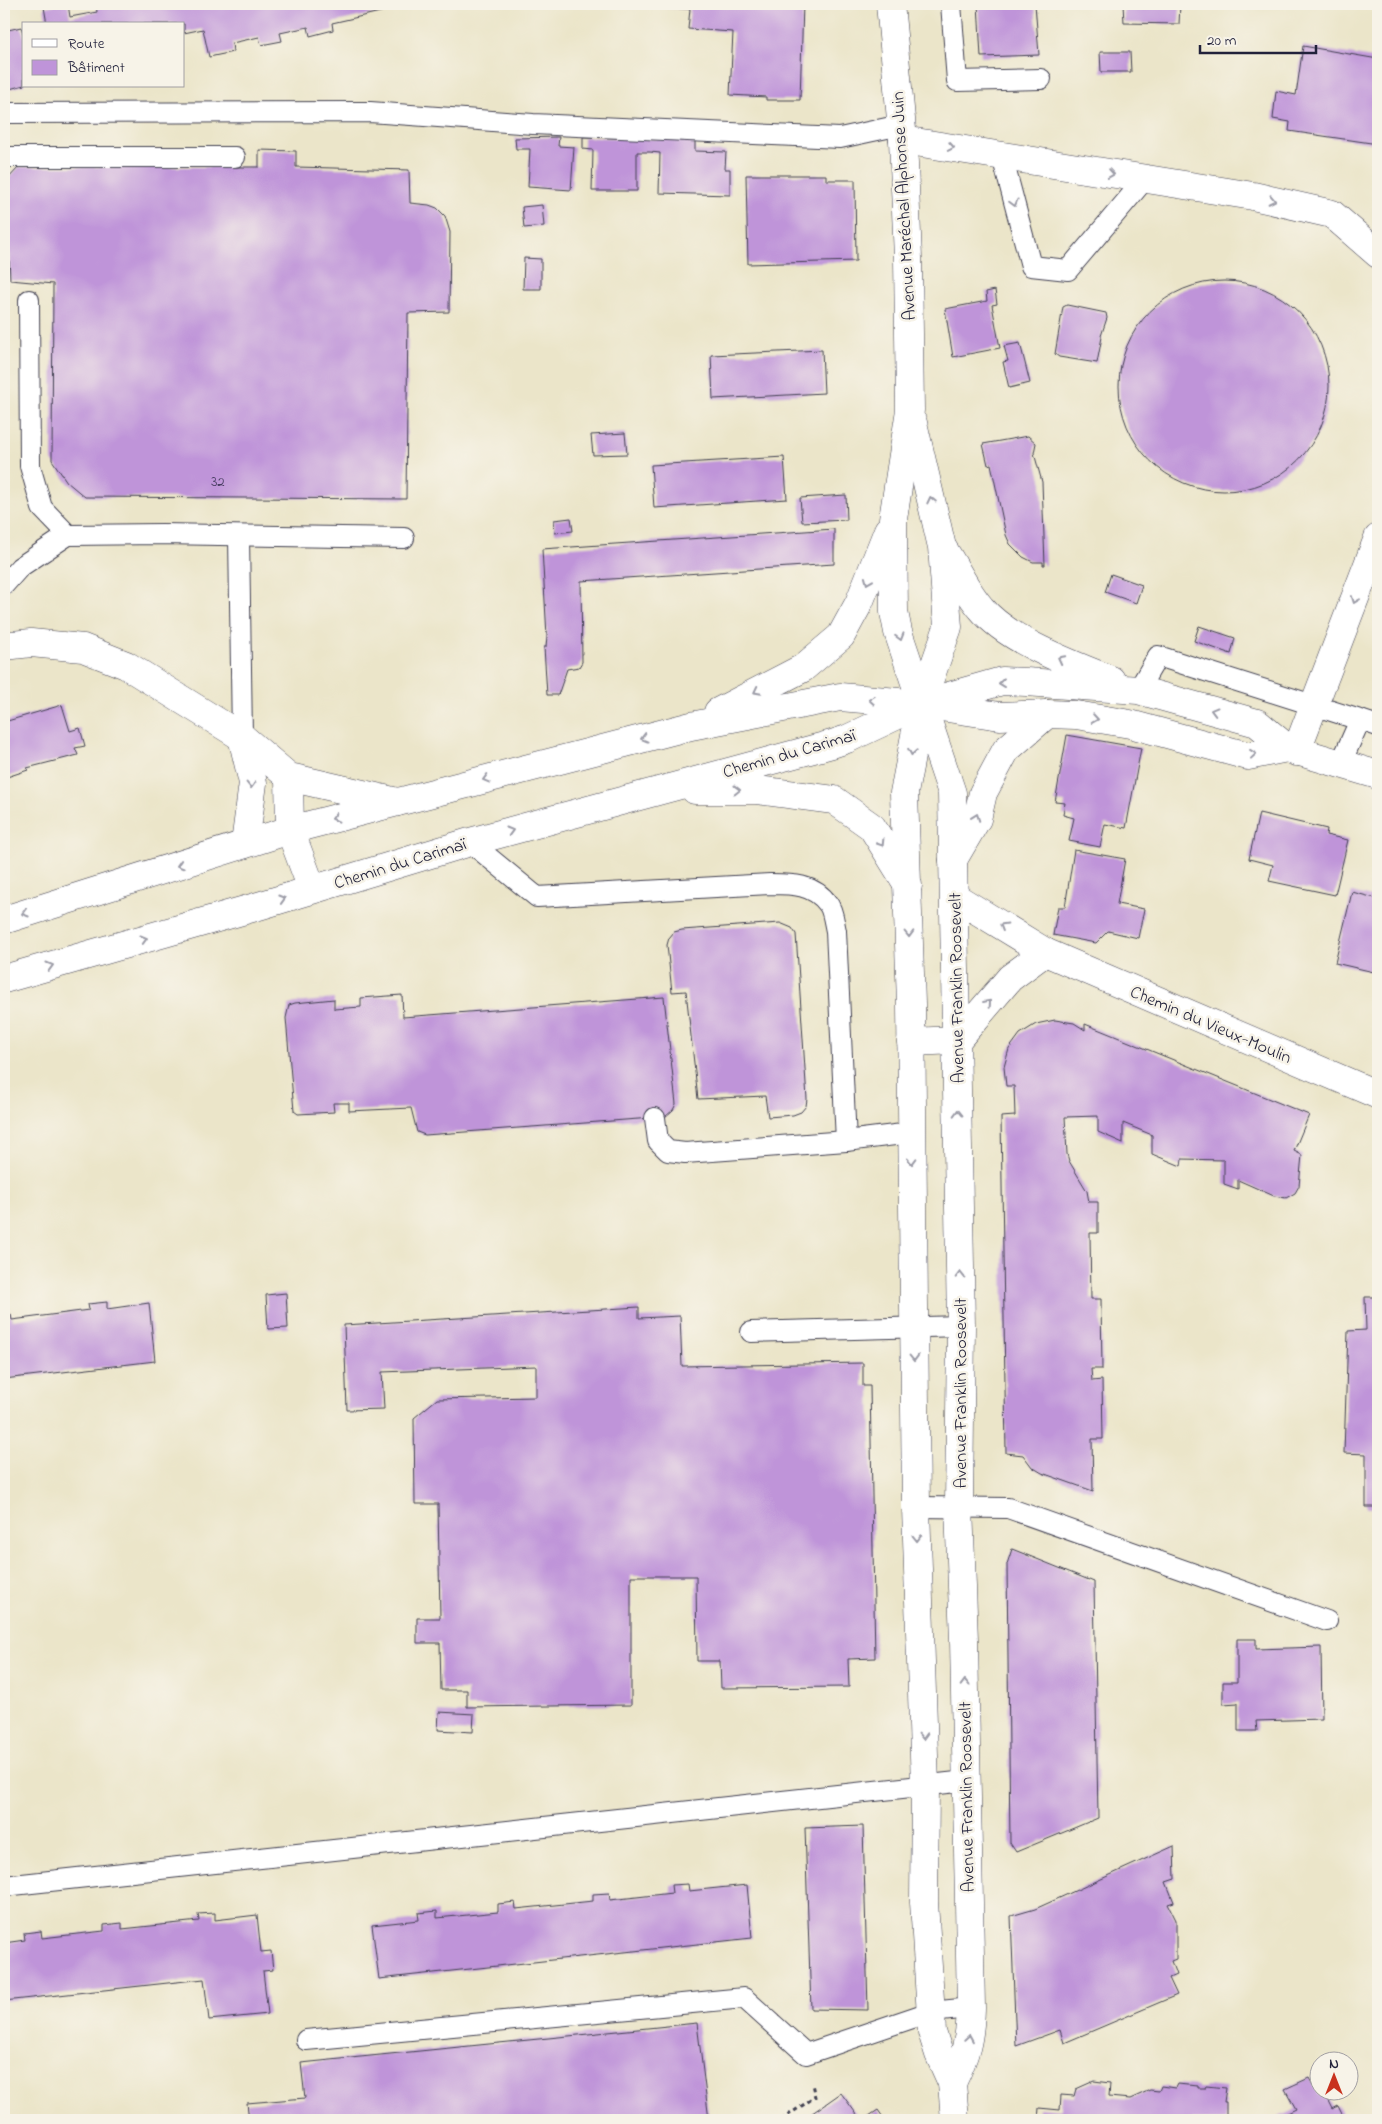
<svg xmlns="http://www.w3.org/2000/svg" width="1382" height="2124" font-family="'Indie Flower',sans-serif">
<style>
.building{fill:#bf94d9}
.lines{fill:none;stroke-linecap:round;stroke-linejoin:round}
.lane-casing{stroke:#403f50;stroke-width:22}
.street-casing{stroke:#403f50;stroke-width:29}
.secondary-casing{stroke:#403f50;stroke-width:29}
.path{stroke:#403f50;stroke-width:3;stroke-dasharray:4 4;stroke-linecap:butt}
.lane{stroke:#fff;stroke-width:20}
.street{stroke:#fff;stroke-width:28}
.secondary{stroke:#fff;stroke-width:28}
.oneway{stroke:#9c9ca7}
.labels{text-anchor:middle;stroke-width:5;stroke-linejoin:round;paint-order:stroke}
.number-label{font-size:15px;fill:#493e62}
.street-label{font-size:18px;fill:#22223b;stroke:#f7f3e8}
</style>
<rect width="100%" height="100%" fill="#f7f3e8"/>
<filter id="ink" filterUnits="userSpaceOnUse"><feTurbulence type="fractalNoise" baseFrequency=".02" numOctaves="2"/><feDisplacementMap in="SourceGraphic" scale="10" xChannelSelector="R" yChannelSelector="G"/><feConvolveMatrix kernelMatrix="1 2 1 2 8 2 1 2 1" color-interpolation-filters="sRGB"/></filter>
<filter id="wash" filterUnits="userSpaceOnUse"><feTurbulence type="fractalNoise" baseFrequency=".0096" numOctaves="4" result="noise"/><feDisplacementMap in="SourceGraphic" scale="20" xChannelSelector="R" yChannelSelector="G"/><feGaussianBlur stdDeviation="1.12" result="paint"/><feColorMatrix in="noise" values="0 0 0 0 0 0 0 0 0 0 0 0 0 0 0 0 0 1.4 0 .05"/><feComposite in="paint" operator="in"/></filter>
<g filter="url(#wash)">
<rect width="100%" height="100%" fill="#ebe5c9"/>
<g id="blocks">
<g class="building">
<polygon points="59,4 68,4 70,17 97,12 96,4 390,4 389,10 332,23 333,30 310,36 308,27 280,33 282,41 261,45 259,37 232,43 233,52 209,57 203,29 184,33 184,24 47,24 44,7"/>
<polygon points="661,4 803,4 800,100 766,100 766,97 730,95 733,32 688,29 690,9 661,8"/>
<polygon points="978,4 1035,4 1039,55 981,57"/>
<polygon points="1123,4 1180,4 1179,24 1124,23"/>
<polygon points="21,27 24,36 24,85 6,90 4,81 4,31"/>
<polygon points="1303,46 1378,59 1378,78 1374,107 1378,107 1378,144 1289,131 1290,122 1273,119 1276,91 1296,95"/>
<polygon points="1100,52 1130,52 1131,72 1101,72"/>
<polygon points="559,137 558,146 574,147 571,190 528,187 530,149 516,149 515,138"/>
<polygon points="583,137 695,140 695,151 726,152 725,169 730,169 730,195 659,193 660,153 650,152 637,152 637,191 592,191 593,150 583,149"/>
<polygon points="259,150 296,151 296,167 409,170 410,203 429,205 437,208 445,216 450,232 449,312 408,313 406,499 85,497 67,482 52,460 53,284 10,280 6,181 19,167 259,167"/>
<polygon points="746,175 826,175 826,180 855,180 856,261 748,264"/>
<polygon points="542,205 544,226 524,228 522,207"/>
<polygon points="524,258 541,259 541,289 523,289"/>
<circle cx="1224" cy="386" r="105"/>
<polygon points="995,290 997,304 992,305 1000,348 953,357 945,309 987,301 986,292"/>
<polygon points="1067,305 1106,313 1107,318 1101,336 1102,337 1097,363 1059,357 1055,354 1063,307"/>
<polygon points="1020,343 1030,383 1009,388 1003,362 1008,361 1004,346"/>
<polygon points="822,350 824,393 713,399 711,355"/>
<polygon points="625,433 627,454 593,455 591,435"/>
<polygon points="1028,436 1036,443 1034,453 1042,482 1045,565 1043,565 1043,562 1033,562 1023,557 1010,544 1006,535 991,464 988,465 983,444"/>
<polygon points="784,457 787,499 654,508 651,465"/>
<polygon points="846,495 847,520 802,522 800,498"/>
<polygon points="571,518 573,531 555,533 554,520"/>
<polygon points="834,529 834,564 581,581 582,662 579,667 567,669 558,695 547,695 544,647 546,647 547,636 542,549"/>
<polygon points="1111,574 1142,585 1136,603 1105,592"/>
<polygon points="1199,626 1235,638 1231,654 1194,641"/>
<polygon points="62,705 70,731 80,728 85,746 75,748 78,755 27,768 28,770 4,778 4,722"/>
<polygon points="1067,735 1141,748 1126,828 1105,824 1100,847 1069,841 1074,818 1063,815 1065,803 1055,802"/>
<polygon points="1259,813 1327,829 1326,835 1348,840 1335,895 1269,881 1273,865 1249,859"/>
<polygon points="1074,850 1125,859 1117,904 1144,909 1138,938 1108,931 1096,943 1053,935 1058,907 1065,907"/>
<polygon points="1352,892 1375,898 1376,896 1378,896 1378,973 1335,963"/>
<polygon points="780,923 792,928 796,934 807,1099 806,1106 801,1112 793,1115 768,1117 765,1096 698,1099 686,991 672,992 667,945 669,938 674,932 682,930"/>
<polygon points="402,995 403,1017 664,997 676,1104 673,1110 665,1117 425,1135 417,1132 411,1108 349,1111 349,1103 333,1103 334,1112 298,1114 294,1111 286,1018 289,1005 295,1003 334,999 334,1009 361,1007 361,998"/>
<polygon points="1055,1020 1074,1023 1085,1030 1085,1024 1309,1115 1294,1151 1302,1155 1299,1186 1295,1193 1286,1198 1274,1196 1238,1180 1238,1189 1224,1184 1224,1160 1182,1159 1181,1166 1152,1154 1152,1135 1123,1123 1123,1143 1098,1132 1098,1116 1065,1117 1067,1154 1069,1161 1087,1191 1089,1202 1098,1202 1098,1233 1090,1233 1091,1299 1101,1299 1102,1369 1091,1369 1092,1381 1102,1380 1103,1439 1092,1439 1093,1491 1042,1473 1032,1467 1023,1455 1006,1453 1001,1117 1015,1116 1014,1086 1006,1086 1004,1067 1009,1049 1020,1034 1036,1024"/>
<polygon points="286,1293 288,1328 268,1329 266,1295"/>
<polygon points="1365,1297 1378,1297 1378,1507 1366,1507 1366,1454 1344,1453 1348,1331 1366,1330"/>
<polygon points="107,1302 107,1309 149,1303 155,1361 4,1379 4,1314 11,1314 12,1320 89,1310 88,1304"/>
<polygon points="639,1307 639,1318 680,1316 682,1366 863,1363 863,1386 870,1386 875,1658 848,1659 849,1687 721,1688 720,1661 697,1661 696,1576 631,1576 631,1705 467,1707 467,1690 441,1690 440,1643 417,1643 417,1618 440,1618 438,1504 415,1504 414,1418 437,1399 536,1397 536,1366 382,1372 384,1409 347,1410 344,1325"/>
<polygon points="1012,1549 1094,1582 1098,1818 1016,1852 1010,1843 1007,1564"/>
<polygon points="1237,1639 1256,1639 1256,1649 1321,1647 1322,1719 1256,1721 1257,1731 1238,1731 1238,1703 1223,1704 1223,1682 1237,1682"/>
<polygon points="439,1712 474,1714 473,1732 438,1730"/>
<polygon points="863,1826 868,2010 811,2009 805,1828"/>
<polygon points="1174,1846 1175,1879 1166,1882 1174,1902 1168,1904 1176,1920 1176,1959 1171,1961 1176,1975 1169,1978 1177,1995 1064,2043 1060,2030 1016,2046 1011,1916 1035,1909"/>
<polygon points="688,1884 689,1891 747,1885 752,1938 379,1979 372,1925 419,1920 418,1913 437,1911 437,1918 498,1912 498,1904 515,1902 516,1909 593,1901 593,1894 609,1893 610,1900 672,1893 671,1885"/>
<polygon points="215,1913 215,1920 257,1915 261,1952 271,1951 273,1970 263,1971 268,2014 209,2020 204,1979 4,2001 4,1943 25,1940 24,1933 41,1931 42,1938 104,1931 104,1925 122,1923 122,1929 199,1921 198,1914"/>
<polygon points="697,2023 709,2120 249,2120 247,2103 305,2098 301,2063"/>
<polygon points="1309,2078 1319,2095 1325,2093 1333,2109 1338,2106 1345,2120 1280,2120 1279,2117 1296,2109 1285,2089"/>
<polygon points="1094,2081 1110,2083 1109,2097 1130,2099 1150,2090 1159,2091 1161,2086 1175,2088 1177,2084 1198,2086 1198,2088 1205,2088 1206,2086 1226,2088 1224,2102 1226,2102 1226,2120 1038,2120 1039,2108 1060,2110 1061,2095 1074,2096 1076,2089"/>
<polygon points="841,2093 861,2120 802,2120 821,2107"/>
<polygon points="878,2110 885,2120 863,2120"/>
</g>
</g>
</g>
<g filter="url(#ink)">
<use href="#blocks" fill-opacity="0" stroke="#403f50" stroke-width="1"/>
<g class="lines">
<defs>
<g id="lane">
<polyline points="951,4 957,81 1041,79"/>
<polyline points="4,113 370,112 533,124 840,138 901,125"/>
<polyline points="1002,156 1031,266 1068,270 1145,179"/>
<polyline points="4,157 235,157"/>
<polyline points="29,300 30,466 42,508 68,535"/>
<polyline points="239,536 242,737"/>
<polyline points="4,585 20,567 68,535 162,534 404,538"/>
<polyline points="1138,690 1158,656 1360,720"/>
<polyline points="1341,763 1360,720 1378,726"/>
<path d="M470 842 537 897 770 884C792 884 814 884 828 904 833 910 834 923 836 931L846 1141 911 1133"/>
<polyline points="655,1118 658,1141 668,1151 685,1153 846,1141"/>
<polyline points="751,1332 961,1326"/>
<polyline points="916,1507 1008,1508 1327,1621"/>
<polyline points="4,1886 966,1781"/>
<polyline points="306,2040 744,1998 806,2054 930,2012 971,2008"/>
</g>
<g id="street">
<polyline points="903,140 1253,196 1332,214 1378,254"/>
<polyline points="4,646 31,643 83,648 126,665 242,737 289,777 397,802"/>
<polyline points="242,737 253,783 245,844"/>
<polyline points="1296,752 1378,538"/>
<polyline points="289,777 290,830 312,889"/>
<polyline points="955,897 1045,952 1378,1095"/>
<polyline points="911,1042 957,1040 1010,978 1045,952"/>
</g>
<g id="secondary">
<path d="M890 4 903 140 908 258 910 410 893 519 894 612 898 632 952 793 961 1326 959 1507 964 1640 971 2008C970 2040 966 2054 952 2083"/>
<polyline points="913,423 942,547 948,627 921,704 904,793 911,1004 916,1507 925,1786 924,1902 932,2032 939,2054 952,2083 955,2120"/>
<path d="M944 550C956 568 966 591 981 608 1008 641 1072 664 1111 680"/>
<polyline points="718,712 803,668 841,636 859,603 888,530"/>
<polyline points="695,790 757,790 834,800 872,827 908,885"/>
<polyline points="953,860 977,819 983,793 1006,750 1047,714"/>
<polyline points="4,920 290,830 691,726 840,697 921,704 1000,716 1047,714 1076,715 1130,724 1248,756 1287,748"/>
<polyline points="4,979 252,908 470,842 832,744 847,739 921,704 1002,681 1026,682 1138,690 1257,723 1287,748 1378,775"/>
</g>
</defs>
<use href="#lane" class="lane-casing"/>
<use href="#street" class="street-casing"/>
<use href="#secondary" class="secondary-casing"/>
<polyline class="path" points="781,2120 815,2097 812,2084"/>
<use href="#lane" class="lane"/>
<use href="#street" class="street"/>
<use href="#secondary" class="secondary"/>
</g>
<defs><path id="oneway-chevron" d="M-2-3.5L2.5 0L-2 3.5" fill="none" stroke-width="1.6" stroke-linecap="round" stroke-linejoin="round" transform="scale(1.25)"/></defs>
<g class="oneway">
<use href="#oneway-chevron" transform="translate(951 147) rotate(10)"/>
<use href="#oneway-chevron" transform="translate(1111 174) rotate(9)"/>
<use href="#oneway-chevron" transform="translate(1272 200) rotate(12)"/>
<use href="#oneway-chevron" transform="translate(1014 203) rotate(75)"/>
<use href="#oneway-chevron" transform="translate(931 500) rotate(-103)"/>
<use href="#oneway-chevron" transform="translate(868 581) rotate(112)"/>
<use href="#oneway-chevron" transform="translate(1355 600) rotate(111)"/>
<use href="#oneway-chevron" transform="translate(900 637) rotate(74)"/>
<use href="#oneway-chevron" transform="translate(1061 659) rotate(-153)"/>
<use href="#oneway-chevron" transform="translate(1002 683) rotate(173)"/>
<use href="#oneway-chevron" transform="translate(757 691) rotate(153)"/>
<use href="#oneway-chevron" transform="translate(872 700) rotate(-175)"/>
<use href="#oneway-chevron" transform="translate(1214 711) rotate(-165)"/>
<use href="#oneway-chevron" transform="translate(1095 719) rotate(9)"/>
<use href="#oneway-chevron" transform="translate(644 738) rotate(165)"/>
<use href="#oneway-chevron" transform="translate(912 752) rotate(100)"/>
<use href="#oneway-chevron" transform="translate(1253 754) rotate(-6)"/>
<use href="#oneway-chevron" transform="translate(486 779) rotate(165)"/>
<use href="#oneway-chevron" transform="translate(251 785) rotate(89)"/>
<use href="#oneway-chevron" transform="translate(737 790) rotate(-1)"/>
<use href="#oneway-chevron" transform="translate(976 817) rotate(-70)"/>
<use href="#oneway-chevron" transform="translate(335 818) rotate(166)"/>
<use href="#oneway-chevron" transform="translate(510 831) rotate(-16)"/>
<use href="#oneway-chevron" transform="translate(881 843) rotate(58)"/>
<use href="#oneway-chevron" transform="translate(180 865) rotate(163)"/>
<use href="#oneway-chevron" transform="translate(282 899) rotate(-17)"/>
<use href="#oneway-chevron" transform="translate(25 913) rotate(163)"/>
<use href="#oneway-chevron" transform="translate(1003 926) rotate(-149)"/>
<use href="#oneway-chevron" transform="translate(909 934) rotate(89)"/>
<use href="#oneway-chevron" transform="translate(144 939) rotate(-16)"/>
<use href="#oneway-chevron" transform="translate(50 966) rotate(-16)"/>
<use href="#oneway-chevron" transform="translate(988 1003) rotate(-49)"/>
<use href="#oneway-chevron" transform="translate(958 1113) rotate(-91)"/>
<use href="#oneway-chevron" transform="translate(912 1161) rotate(89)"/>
<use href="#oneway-chevron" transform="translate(960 1275) rotate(-91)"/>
<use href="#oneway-chevron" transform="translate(914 1358) rotate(89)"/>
<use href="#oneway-chevron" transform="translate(917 1538) rotate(89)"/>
<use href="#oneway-chevron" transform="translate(965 1683) rotate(-91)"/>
<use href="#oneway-chevron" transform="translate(923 1736) rotate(88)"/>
<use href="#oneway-chevron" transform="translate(969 2038) rotate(-81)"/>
</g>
</g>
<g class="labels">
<g class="number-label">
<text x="218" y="486">32</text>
</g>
<g class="street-label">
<text transform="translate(903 206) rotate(-93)" y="6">Avenue Maréchal Alphonse Juin</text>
<text transform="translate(789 753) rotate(-16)" y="6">Chemin du Carimaï</text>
<text transform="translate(400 863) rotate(-17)" y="6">Chemin du Carimaï</text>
<text transform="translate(956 988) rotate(-91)" y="6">Avenue Franklin Roosevelt</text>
<text transform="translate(1211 1024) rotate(23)" y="6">Chemin du Vieux-Moulin</text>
<text transform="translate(960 1393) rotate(-90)" y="6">Avenue Franklin Roosevelt</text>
<text transform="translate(966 1797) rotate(-91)" y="6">Avenue Franklin Roosevelt</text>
</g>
</g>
<rect width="1382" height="2124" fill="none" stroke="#f7f3e8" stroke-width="20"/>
<rect x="22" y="22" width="162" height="65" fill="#f7f3e8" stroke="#a29fa3"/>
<rect x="32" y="39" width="25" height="8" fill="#ffffff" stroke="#a29fa3"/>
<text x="68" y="48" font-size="15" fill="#22223b">Route</text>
<rect x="32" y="60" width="25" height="15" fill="#bf94d9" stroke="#a29fa3"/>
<text x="68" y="72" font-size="15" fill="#22223b">Bâtiment</text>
<g transform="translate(1334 2076)"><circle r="24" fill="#f7f3e8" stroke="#a29fa3"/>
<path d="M0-4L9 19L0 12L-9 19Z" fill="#c8321e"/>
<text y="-8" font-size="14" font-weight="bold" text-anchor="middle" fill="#22223b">N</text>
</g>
<path d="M1200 45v8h116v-8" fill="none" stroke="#22223b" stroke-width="2.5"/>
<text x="1207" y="45" font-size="15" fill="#22223b" stroke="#f7f3e8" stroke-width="4" paint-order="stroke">20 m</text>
</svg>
